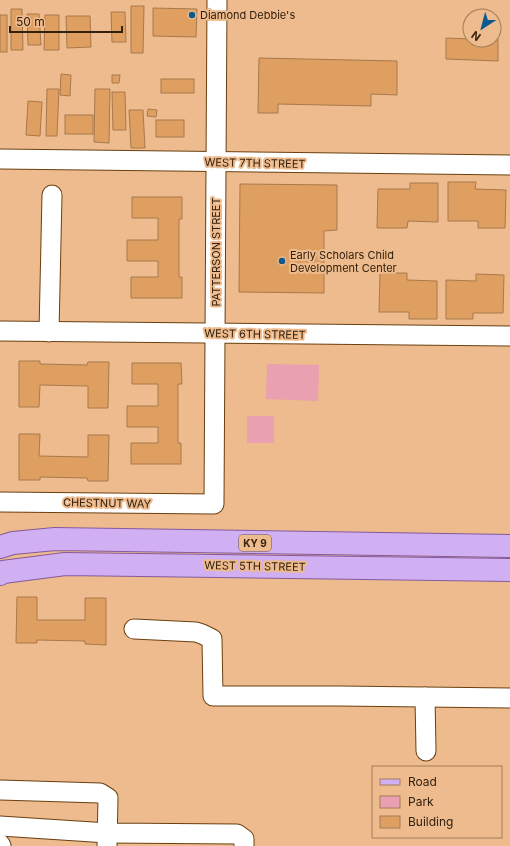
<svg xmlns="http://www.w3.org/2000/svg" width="510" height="846" font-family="Inter,sans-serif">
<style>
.green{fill:#e9a0b1}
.building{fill:#df9f60;stroke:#a8794c}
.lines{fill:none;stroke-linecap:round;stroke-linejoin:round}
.minor-casing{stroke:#6a4010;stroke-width:21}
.major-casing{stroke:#855a9d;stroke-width:24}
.minor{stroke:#fff;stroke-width:19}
.major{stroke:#d0aff3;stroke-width:22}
.poi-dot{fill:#0a5a8d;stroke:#edbb8d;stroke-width:1.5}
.labels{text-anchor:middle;stroke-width:4;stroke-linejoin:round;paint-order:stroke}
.shield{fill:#edbb8d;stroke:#6b4e33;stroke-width:1}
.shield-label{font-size:10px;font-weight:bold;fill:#33200d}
.poi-label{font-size:11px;fill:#33200d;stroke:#edbb8d;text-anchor:start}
.street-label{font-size:11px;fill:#33200d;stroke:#edbb8d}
</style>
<rect width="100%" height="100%" fill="#edbb8d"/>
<g class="green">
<polygon points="267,364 319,365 318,401 266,399"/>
<rect x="247" y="416" width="27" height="27"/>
</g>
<g class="building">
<polygon points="131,6 144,6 143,53 131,53"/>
<polygon points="153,8 197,9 196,37 153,36"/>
<polygon points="11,9 22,9 23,50 11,50"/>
<polygon points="111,12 125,12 126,42 112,42"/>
<polygon points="27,14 39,14 41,45 28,45"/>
<rect x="0" y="15" width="7" height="37"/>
<polygon points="45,15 59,15 59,50 44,50"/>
<polygon points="66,16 90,16 91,47 67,48"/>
<polygon points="446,38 470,39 470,40 498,39 498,61 446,59"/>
<polygon points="259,58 397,61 397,95 371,94 371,106 278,104 278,113 258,113"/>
<polygon points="61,74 71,75 70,96 60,95"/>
<polygon points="112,75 120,75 119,83 112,83"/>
<rect x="161" y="79" width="33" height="14"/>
<polygon points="47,89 59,89 57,136 46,136"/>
<polygon points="95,89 110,89 109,143 94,142"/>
<polygon points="112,92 125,92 126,130 113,130"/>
<polygon points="28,101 42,102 40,136 26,135"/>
<polygon points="148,109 157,110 156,117 147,116"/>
<polygon points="129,110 143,110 145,148 131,148"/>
<rect x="65" y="115" width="28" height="19"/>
<rect x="156" y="120" width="28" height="17"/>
<polygon points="448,182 476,182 475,189 506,190 505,228 478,228 478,221 448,221"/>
<polygon points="410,183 438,183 438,222 408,221 407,228 377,228 378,189 410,189"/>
<polygon points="240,184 337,185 337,230 324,231 324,293 239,292"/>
<polygon points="132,197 182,197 182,219 179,219 179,277 182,277 182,298 131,298 131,277 158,277 158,261 127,261 127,240 158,240 158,218 132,218"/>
<polygon points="380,273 407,273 407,280 437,281 437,319 409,319 409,312 379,312"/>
<polygon points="476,274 504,275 503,313 473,313 473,319 446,319 446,280 476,281"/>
<polygon points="19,361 40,361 40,364 87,365 88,362 109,362 108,408 88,408 88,386 40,385 39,407 19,407"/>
<polygon points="132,363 181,363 182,384 178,384 178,443 181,443 181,464 131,464 131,443 158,443 158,427 127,427 127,406 158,406 158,384 132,384"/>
<polygon points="19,434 40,434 39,456 88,457 88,435 109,435 108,481 88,481 87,478 40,477 40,480 19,480"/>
<polygon points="17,597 37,597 37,620 85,620 85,598 106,598 106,645 85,644 85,641 37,640 37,643 16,643"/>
</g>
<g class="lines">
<defs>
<g id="minor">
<polyline points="0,159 510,165"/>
<polyline points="0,331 510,336"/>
<polyline points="49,332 52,195"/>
<polyline points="0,502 214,504 217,0"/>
<polyline points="134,629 196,632 202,634 212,639 213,696 339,696 510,698"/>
<polyline points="425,697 426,751"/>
<polyline points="0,790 100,793 108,798 107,845"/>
<polyline points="0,826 108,833 237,834 244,839 244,846"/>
<polyline points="0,844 1,846"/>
</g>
<g id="major">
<polyline points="0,547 13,543 55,539 510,546"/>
<polyline points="0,574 3,572 65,564 510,570"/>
</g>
</defs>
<use href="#minor" class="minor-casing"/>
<use href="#major" class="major-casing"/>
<use href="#minor" class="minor"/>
<use href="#major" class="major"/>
</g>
<g class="poi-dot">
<circle cx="192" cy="15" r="4"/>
<circle cx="282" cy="261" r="4"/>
</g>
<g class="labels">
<rect class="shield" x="239" y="535" width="32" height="16" rx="3"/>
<g class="shield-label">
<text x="255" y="547">KY 9</text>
</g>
<g class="poi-label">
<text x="200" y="19">Diamond Debbie's</text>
<text x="290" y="259">Early Scholars Child<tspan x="290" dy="13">Development Center</tspan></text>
</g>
<g class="street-label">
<text transform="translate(255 163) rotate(1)" y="4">WEST 7TH STREET</text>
<text transform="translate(216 252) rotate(-90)" y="4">PATTERSON STREET</text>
<text transform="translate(255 334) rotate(1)" y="4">WEST 6TH STREET</text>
<text transform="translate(107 503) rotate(1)" y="4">CHESTNUT WAY</text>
<text transform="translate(255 566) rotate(1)" y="4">WEST 5TH STREET</text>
</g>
</g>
<rect x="372" y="766" width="130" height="72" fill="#edbb8d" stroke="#a37d5a"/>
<rect x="380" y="779" width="20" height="6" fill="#d0aff3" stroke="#a37d5a"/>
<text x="408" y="786" font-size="12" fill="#33200d">Road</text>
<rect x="380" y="796" width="20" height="12" fill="#e9a0b1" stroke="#a37d5a"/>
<text x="408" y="806" font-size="12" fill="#33200d">Park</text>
<rect x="380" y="816" width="20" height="12" fill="#df9f60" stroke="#a37d5a"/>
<text x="408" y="826" font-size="12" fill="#33200d">Building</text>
<g transform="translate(482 28) rotate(216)"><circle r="19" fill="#edbb8d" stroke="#a37d5a"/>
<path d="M0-3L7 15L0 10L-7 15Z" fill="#0a5a8d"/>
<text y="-6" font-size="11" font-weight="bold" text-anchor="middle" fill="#33200d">N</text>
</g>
<path d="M10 26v6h112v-6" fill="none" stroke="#33200d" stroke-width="2"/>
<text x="16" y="26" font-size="12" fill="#33200d" stroke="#edbb8d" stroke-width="3" paint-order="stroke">50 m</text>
</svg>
